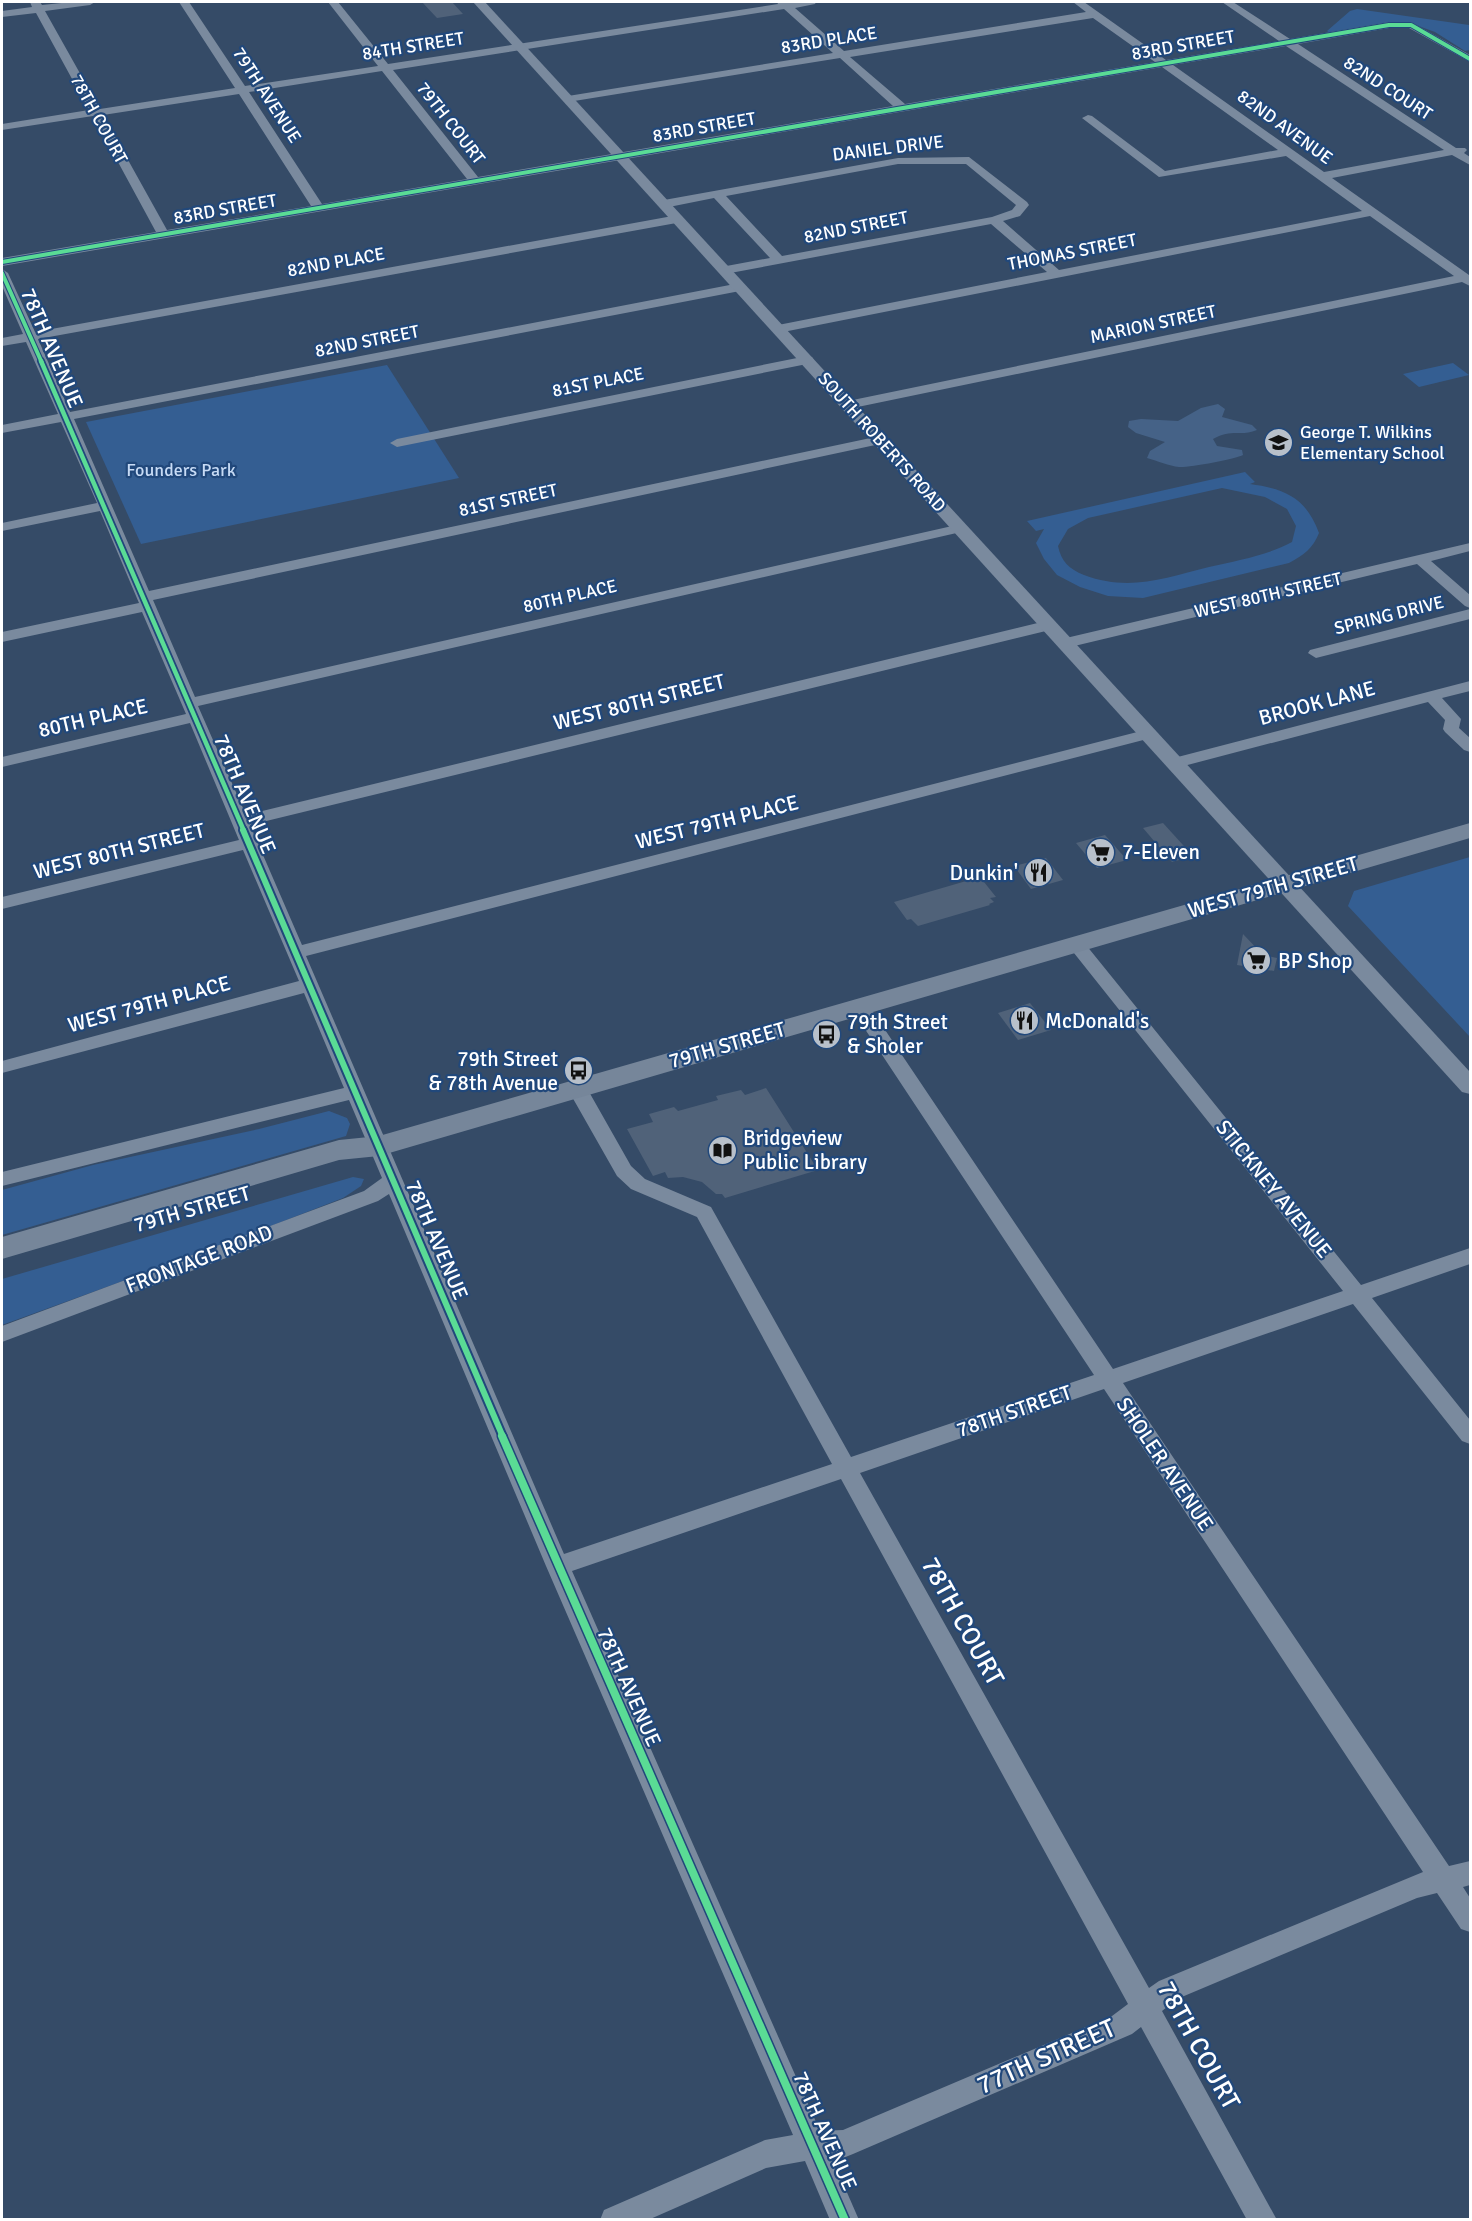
<svg xmlns="http://www.w3.org/2000/svg" width="1472" height="2221" font-family="Signika,sans-serif">
<style>
.green{fill:#345e92;fill-rule:evenodd}
.water{fill:#456287}
.building{fill:#506279}
.lines{fill:none;stroke-linecap:round;stroke-linejoin:round}
.minor{fill:#7a8a9e;fill-rule:evenodd}
.tertiary{fill:#7a8a9e;fill-rule:evenodd}
.secondary{fill:#76869a;fill-rule:evenodd}
.cycleway-far3-casing{stroke:#21487b;stroke-width:6}
.cycleway-far2-casing{stroke:#21487b;stroke-width:8}
.cycleway-far1-casing{stroke:#21487b;stroke-width:10}
.cycleway-casing{stroke:#21487b;stroke-width:11}
.cycleway-far3{stroke:#5adb95;stroke-width:4}
.cycleway-far2{stroke:#5adb95;stroke-width:4.5}
.cycleway-far1{stroke:#5adb95;stroke-width:6}
.cycleway{stroke:#5adb95;stroke-width:8}
.labels{text-anchor:middle;stroke-width:4.5;stroke-linejoin:round;paint-order:stroke}
.far-street-label{font-size:18px;fill:#fff;stroke:#21487b}
.far-poi-label{font-size:18px;fill:#fff;stroke:#21487b;text-anchor:start}
.far-park-label{font-size:18px;fill:#c7dbf5;stroke:#21487b}
.street-label{font-size:21px;fill:#fff;stroke:#21487b}
.poi-label{font-size:21px;fill:#fff;stroke:#21487b;text-anchor:start}
.near-street-label{font-size:26px;fill:#fff;stroke:#21487b}
</style>
<rect width="100%" height="100%" fill="#354b67"/>
<g class="green">
<polygon points="1357,9 1469,25 1470,23 1470,50 1465,51 1435,32 1413,24 1330,33 1327,31 1350,11"/>
<polygon points="1453,363 1469,375 1419,387 1403,374"/>
<polygon points="387,365 459,478 141,544 86,422"/>
<path d="M1245 472 1255 482 1250 484C1286 489 1306 498 1319 533 1313 548 1304 555 1289 563L1143 598 1108 596 1080 587 1057 575 1044 559 1036 543 1044 529 1036 531 1027 521ZM1222 488 1265 497 1287 509 1296 526 1292 542C1266 556 1238 560 1209 567 1165 578 1129 592 1084 575 1069 569 1061 561 1058 546L1068 529 1088 518Z"/>
<polygon points="1470,857 1470,1037 1348,906 1354,891"/>
<polygon points="329,1111 347,1118 350,1124 346,1136 2,1235 2,1190 93,1165 259,1129"/>
<polygon points="353,1177 364,1179 361,1186 343,1198 222,1245 2,1325 2,1279"/>
</g>
<path class="water" d="M1218 404 1225 409 1222 417 1252 425 1257 430C1241 437 1232 428 1213 439L1217 446 1242 450 1243 455C1236 459 1187 468 1179 467 1169 466 1158 461 1147 458L1150 451 1165 442 1136 433 1128 427 1129 421 1141 419 1178 421 1201 408Z"/>
<g class="building">
<polygon points="422,2 452,2 463,14 437,18"/>
<polygon points="1163,823 1193,856 1172,862 1143,828"/>
<polygon points="1105,835 1127,860 1097,868 1076,843"/>
<polygon points="1046,858 1063,880 1031,889 1014,866"/>
<polygon points="980,877 996,897 990,898 994,902 989,904 990,905 918,926 911,919 907,920 894,902"/>
<polygon points="1243,934 1263,955 1277,958 1274,971 1237,965"/>
<polygon points="1030,1003 1051,1030 1018,1040 998,1013"/>
<polygon points="766,1088 818,1170 725,1198 722,1194 716,1194 702,1182 683,1177 668,1178 665,1172 653,1176 627,1129 653,1122 649,1114 674,1107 678,1111 718,1100 716,1096 741,1090 745,1095"/>
</g>
<g class="lines">
<g class="minor">
<path d="M30 2H40L42 5 71 2H95L90 5 45 11 100 109 235 88 179 2H189L245 86 378 66 328 2H338L388 64 778 4 777 2H816L815 4 795 8 844 51 1086 12 1073 2H1084L1166 60 1279 41 1222 2H1233L1290 39 1389 22H1411L1470 55V62L1409 28H1389L1298 44 1456 148H1465L1467 150 1464 153 1470 157V165L1452 155 1332 178 1469 275 1470 286 1462 282 848 409 843 408 841 405 843 402 1454 276 1370 216 778 333 772 329 773 326 1047 272 991 224 725 274 721 273 719 270 721 267 770 258 714 198 664 208 658 204 664 200 898 158 969 157 1027 202 1029 205 1020 216 1003 221 1059 270 1362 211 1286 156 1159 177 1082 118 1088 115 1092 116 1165 171 1278 150 1162 67 2 266V258L156 232 93 116 2 130V124L89 110 36 13 2 17V11L32 7ZM784 9 833 53 568 96 562 99 568 102 840 58 893 106 478 177 393 70ZM1093 18 1155 62 905 104 850 57ZM1286 46 1444 150 1324 172 1173 65ZM382 71 467 179 322 204 249 92ZM239 94 311 206 167 230 103 115ZM898 164H966L1016 205 1012 210 992 217 782 256 726 196Z"/>
<path d="M678 215 684 219 682 222 38 339 70 412 740 283 746 287 740 291 74 419 149 591 880 436 887 440 880 444 153 600 195 697 961 524 968 528 961 532 198 706 246 815 1050 620 1058 625 1050 630 250 825 302 945 1149 729 1157 734 1155 737 306 956 564 1554 832 1464 697 1217 631 1189 617 1176 567 1088 570 1083 577 1081 584 1083 631 1166 645 1179 711 1207 851 1457 1094 1375 853 1011 851 1007 853 1003 860 1001 867 1003 1113 1369 1343 1291 1070 948 1067 944 1070 940H1082L1361 1285 1470 1248V1264L1372 1298 1470 1420V1444L1462 1441 1353 1304 1123 1383 1449 1866 1470 1861V1885L1463 1887 1470 1898V1932L1461 1929 1437 1893 1417 1898 1177 1999 1162 2011 1277 2220H1247L1141 2027 1132 2034 853 2154 843 2158H832L859 2220H830L805 2161 766 2168 648 2220H600L604 2210 765 2140 793 2135 546 1566 389 1194 378 1201 2 1342V1326L364 1191 382 1178 349 1100 2 1186V1172L344 1088 304 993 2 1073V1061L299 981 243 850 2 909V897L239 840 190 723 2 767V757L186 714 142 612 2 642V632L139 603 100 511 2 531V523L97 503 61 422 2 433V425L58 414 26 342 2 346V338L23 334 2 286V269L8 273 35 332ZM1104 1389 1423 1872 1159 1981 1149 1988 860 1473ZM841 1479 1128 2004 1112 2016 843 2130 820 2131 572 1571Z"/>
<polygon points="807,356 812,357 814,360 812,363 397,447 390,443 397,439"/>
<polygon points="1470,543 1470,551 1431,561 1470,595 1470,608 1465,606 1417,564 1066,648 1058,643 1066,638"/>
<polygon points="1470,609 1470,619 1316,658 1308,653 1310,650"/>
<polygon points="1470,681 1470,691 1442,698 1461,719 1459,728 1470,738 1470,752 1464,750 1445,732 1443,729 1445,720 1428,702 1176,768 1168,763 1170,759"/>
</g>
<polygon class="tertiary" points="473,2 485,2 1470,1072 1470,1094 1462,1092"/>
<polygon class="secondary" points="1470,823 1470,838 379,1156 339,1160 2,1259 2,1237 339,1140 379,1136"/>
<defs>
<g id="cycleway-far3">
<polyline points="2,262 1389,25 1411,25 1470,59"/>
<polyline points="2,273 42,363"/>
</g>
<polyline id="cycleway-far2" points="41,361 244,831"/>
<polyline id="cycleway-far1" points="243,830 503,1437"/>
<polyline id="cycleway" points="502,1436 845,2220"/>
</defs>
<use href="#cycleway-far3" class="cycleway-far3-casing"/>
<use href="#cycleway-far2" class="cycleway-far2-casing"/>
<use href="#cycleway-far1" class="cycleway-far1-casing"/>
<use href="#cycleway" class="cycleway-casing"/>
<use href="#cycleway-far3" class="cycleway-far3"/>
<use href="#cycleway-far2" class="cycleway-far2"/>
<use href="#cycleway-far1" class="cycleway-far1"/>
<use href="#cycleway" class="cycleway"/>
</g>
<defs>
<symbol id="school-disc" viewBox="-11 -11 22 22"><circle r="9.5" fill="#b8c0ca" stroke="#21487b"/><path d="M0-5L7-2L0 1L-7-2ZM-4 1L0 2.5L4 1V4Q0 6-4 4Z" fill="#111"/></symbol>
<symbol id="supermarket-disc" viewBox="-11 -11 22 22"><circle r="9.5" fill="#b8c0ca" stroke="#21487b"/><path d="M-6-5.5h2.5l.6 2H6L4.5 2H-2.5L-4.4-4H-6ZM-1.5 3.2a1.3 1.3 0 1 0 .1 0ZM3 3.2a1.3 1.3 0 1 0 .1 0Z" fill="#111"/></symbol>
<symbol id="restaurant-disc" viewBox="-11 -11 22 22"><circle r="9.5" fill="#b8c0ca" stroke="#21487b"/><path d="M-5-6h1v4h1v-4h1v4h1v-4h1v5L-1.5 .5V6h-2V.5L-5-1ZM5-6V6H3V1.5H1.5Q1.5-4 5-6Z" fill="#111"/></symbol>
<symbol id="bus-disc" viewBox="-11 -11 22 22"><circle r="9.5" fill="#b8c0ca" stroke="#21487b"/><path d="M-5-6H5V4H4V6H2V4H-2V6H-4V4H-5ZM-3.5-4V0h7V-4ZM-3.5 1.2v1.5H-2V1.2ZM2 1.2v1.5H3.5V1.2Z" fill="#111"/></symbol>
<symbol id="library-disc" viewBox="-11 -11 22 22"><circle r="9.5" fill="#b8c0ca" stroke="#21487b"/><path d="M-6-4Q-3-5.5-.7-3.5V5Q-3 3-6 4ZM6-4Q3-5.5 .7-3.5V5Q3 3 6 4Z" fill="#111"/></symbol>
</defs>
<g fill-rule="evenodd">
<use href="#school-disc" x="1262" y="426" width="33" height="33"/>
<use href="#supermarket-disc" x="1084" y="836" width="33" height="33"/>
<use href="#restaurant-disc" x="1022" y="856" width="33" height="33"/>
<use href="#supermarket-disc" x="1240" y="944" width="33" height="33"/>
<use href="#restaurant-disc" x="1008" y="1004" width="33" height="33"/>
<use href="#bus-disc" x="810" y="1018" width="33" height="33"/>
<use href="#bus-disc" x="562" y="1054" width="33" height="33"/>
<use href="#library-disc" x="706" y="1134" width="33" height="33"/>
</g>
<g class="labels">
<g class="far-street-label">
<text transform="translate(829 40) rotate(-9)" y="6">83RD PLACE</text>
<text transform="translate(1183 45) rotate(-10)" y="6">83RD STREET</text>
<text transform="translate(413 46) rotate(-9)" y="6">84TH STREET</text>
<text transform="translate(1388 88) rotate(33)" y="6">82ND COURT</text>
<text transform="translate(267 95) rotate(57)" y="6">79TH AVENUE</text>
<text transform="translate(99 119) rotate(61)" y="6">78TH COURT</text>
<text transform="translate(451 123) rotate(52)" y="6">79TH COURT</text>
<text transform="translate(704 127) rotate(-10)" y="6">83RD STREET</text>
<text transform="translate(1285 127) rotate(36)" y="6">82ND AVENUE</text>
<text transform="translate(888 148) rotate(-7)" y="6">DANIEL DRIVE</text>
<text transform="translate(225 209) rotate(-10)" y="6">83RD STREET</text>
<text transform="translate(856 227) rotate(-11)" y="6">82ND STREET</text>
<text transform="translate(1072 252) rotate(-11)" y="6">THOMAS STREET</text>
<text transform="translate(336 262) rotate(-10)" y="6">82ND PLACE</text>
<text transform="translate(1153 324) rotate(-12)" y="6">MARION STREET</text>
<text transform="translate(367 341) rotate(-11)" y="6">82ND STREET</text>
<text transform="translate(598 382) rotate(-11)" y="6">81ST PLACE</text>
<text transform="translate(882 442) rotate(48)" y="6">SOUTH ROBERTS ROAD</text>
<text transform="translate(508 500) rotate(-12)" y="6">81ST STREET</text>
<text transform="translate(1268 595) rotate(-13)" y="6">WEST 80TH STREET</text>
<text transform="translate(570 596) rotate(-13)" y="6">80TH PLACE</text>
<text transform="translate(1389 615) rotate(-14)" y="6">SPRING DRIVE</text>
</g>
<g class="far-poi-label">
<text x="1300" y="438">George T. Wilkins<tspan x="1300" dy="21">Elementary School</tspan></text>
</g>
<g class="far-park-label">
<text x="181" y="476">Founders Park</text>
</g>
<g class="street-label">
<text transform="translate(52 348) rotate(67)" y="7">78TH AVENUE</text>
<text transform="translate(639 702) rotate(-14)" y="7">WEST 80TH STREET</text>
<text transform="translate(1317 703) rotate(-15)" y="7">BROOK LANE</text>
<text transform="translate(93 718) rotate(-13)" y="7">80TH PLACE</text>
<text transform="translate(245 794) rotate(67)" y="7">78TH AVENUE</text>
<text transform="translate(717 822) rotate(-14)" y="7">WEST 79TH PLACE</text>
<text transform="translate(119 851) rotate(-14)" y="7">WEST 80TH STREET</text>
<text transform="translate(1273 887) rotate(-16)" y="7">WEST 79TH STREET</text>
<text transform="translate(149 1004) rotate(-15)" y="7">WEST 79TH PLACE</text>
<text transform="translate(727 1045) rotate(-16)" y="7">79TH STREET</text>
<text transform="translate(1274 1189) rotate(51)" y="7">STICKNEY AVENUE</text>
<text transform="translate(192 1209) rotate(-16)" y="7">79TH STREET</text>
<text transform="translate(437 1240) rotate(67)" y="7">78TH AVENUE</text>
<text transform="translate(199 1259) rotate(-21)" y="7">FRONTAGE ROAD</text>
<text transform="translate(1014 1411) rotate(-19)" y="7">78TH STREET</text>
<text transform="translate(1165 1464) rotate(56)" y="7">SHOLER AVENUE</text>
<text transform="translate(629 1687) rotate(66)" y="7">78TH AVENUE</text>
<text transform="translate(825 2131) rotate(66)" y="7">78TH AVENUE</text>
</g>
<g class="poi-label">
<text x="1122" y="859">7-Eleven</text>
<text x="1018" y="880" text-anchor="end">Dunkin'</text>
<text x="1278" y="968">BP Shop</text>
<text x="1045" y="1028">McDonald's</text>
<text x="847" y="1029">79th Street<tspan x="847" dy="24">&amp; Sholer</tspan></text>
<text x="558" y="1066" text-anchor="end">79th Street<tspan x="558" dy="24">&amp; 78th Avenue</tspan></text>
<text x="743" y="1145">Bridgeview<tspan x="743" dy="24">Public Library</tspan></text>
</g>
<g class="near-street-label">
<text transform="translate(963 1621) rotate(61)" y="9">78TH COURT</text>
<text transform="translate(1199 2045) rotate(61)" y="9">78TH COURT</text>
<text transform="translate(1046 2056) rotate(-24)" y="9">77TH STREET</text>
</g>
</g>
<rect width="1472" height="2221" fill="none" stroke="#ffffff" stroke-width="6"/>
</svg>
